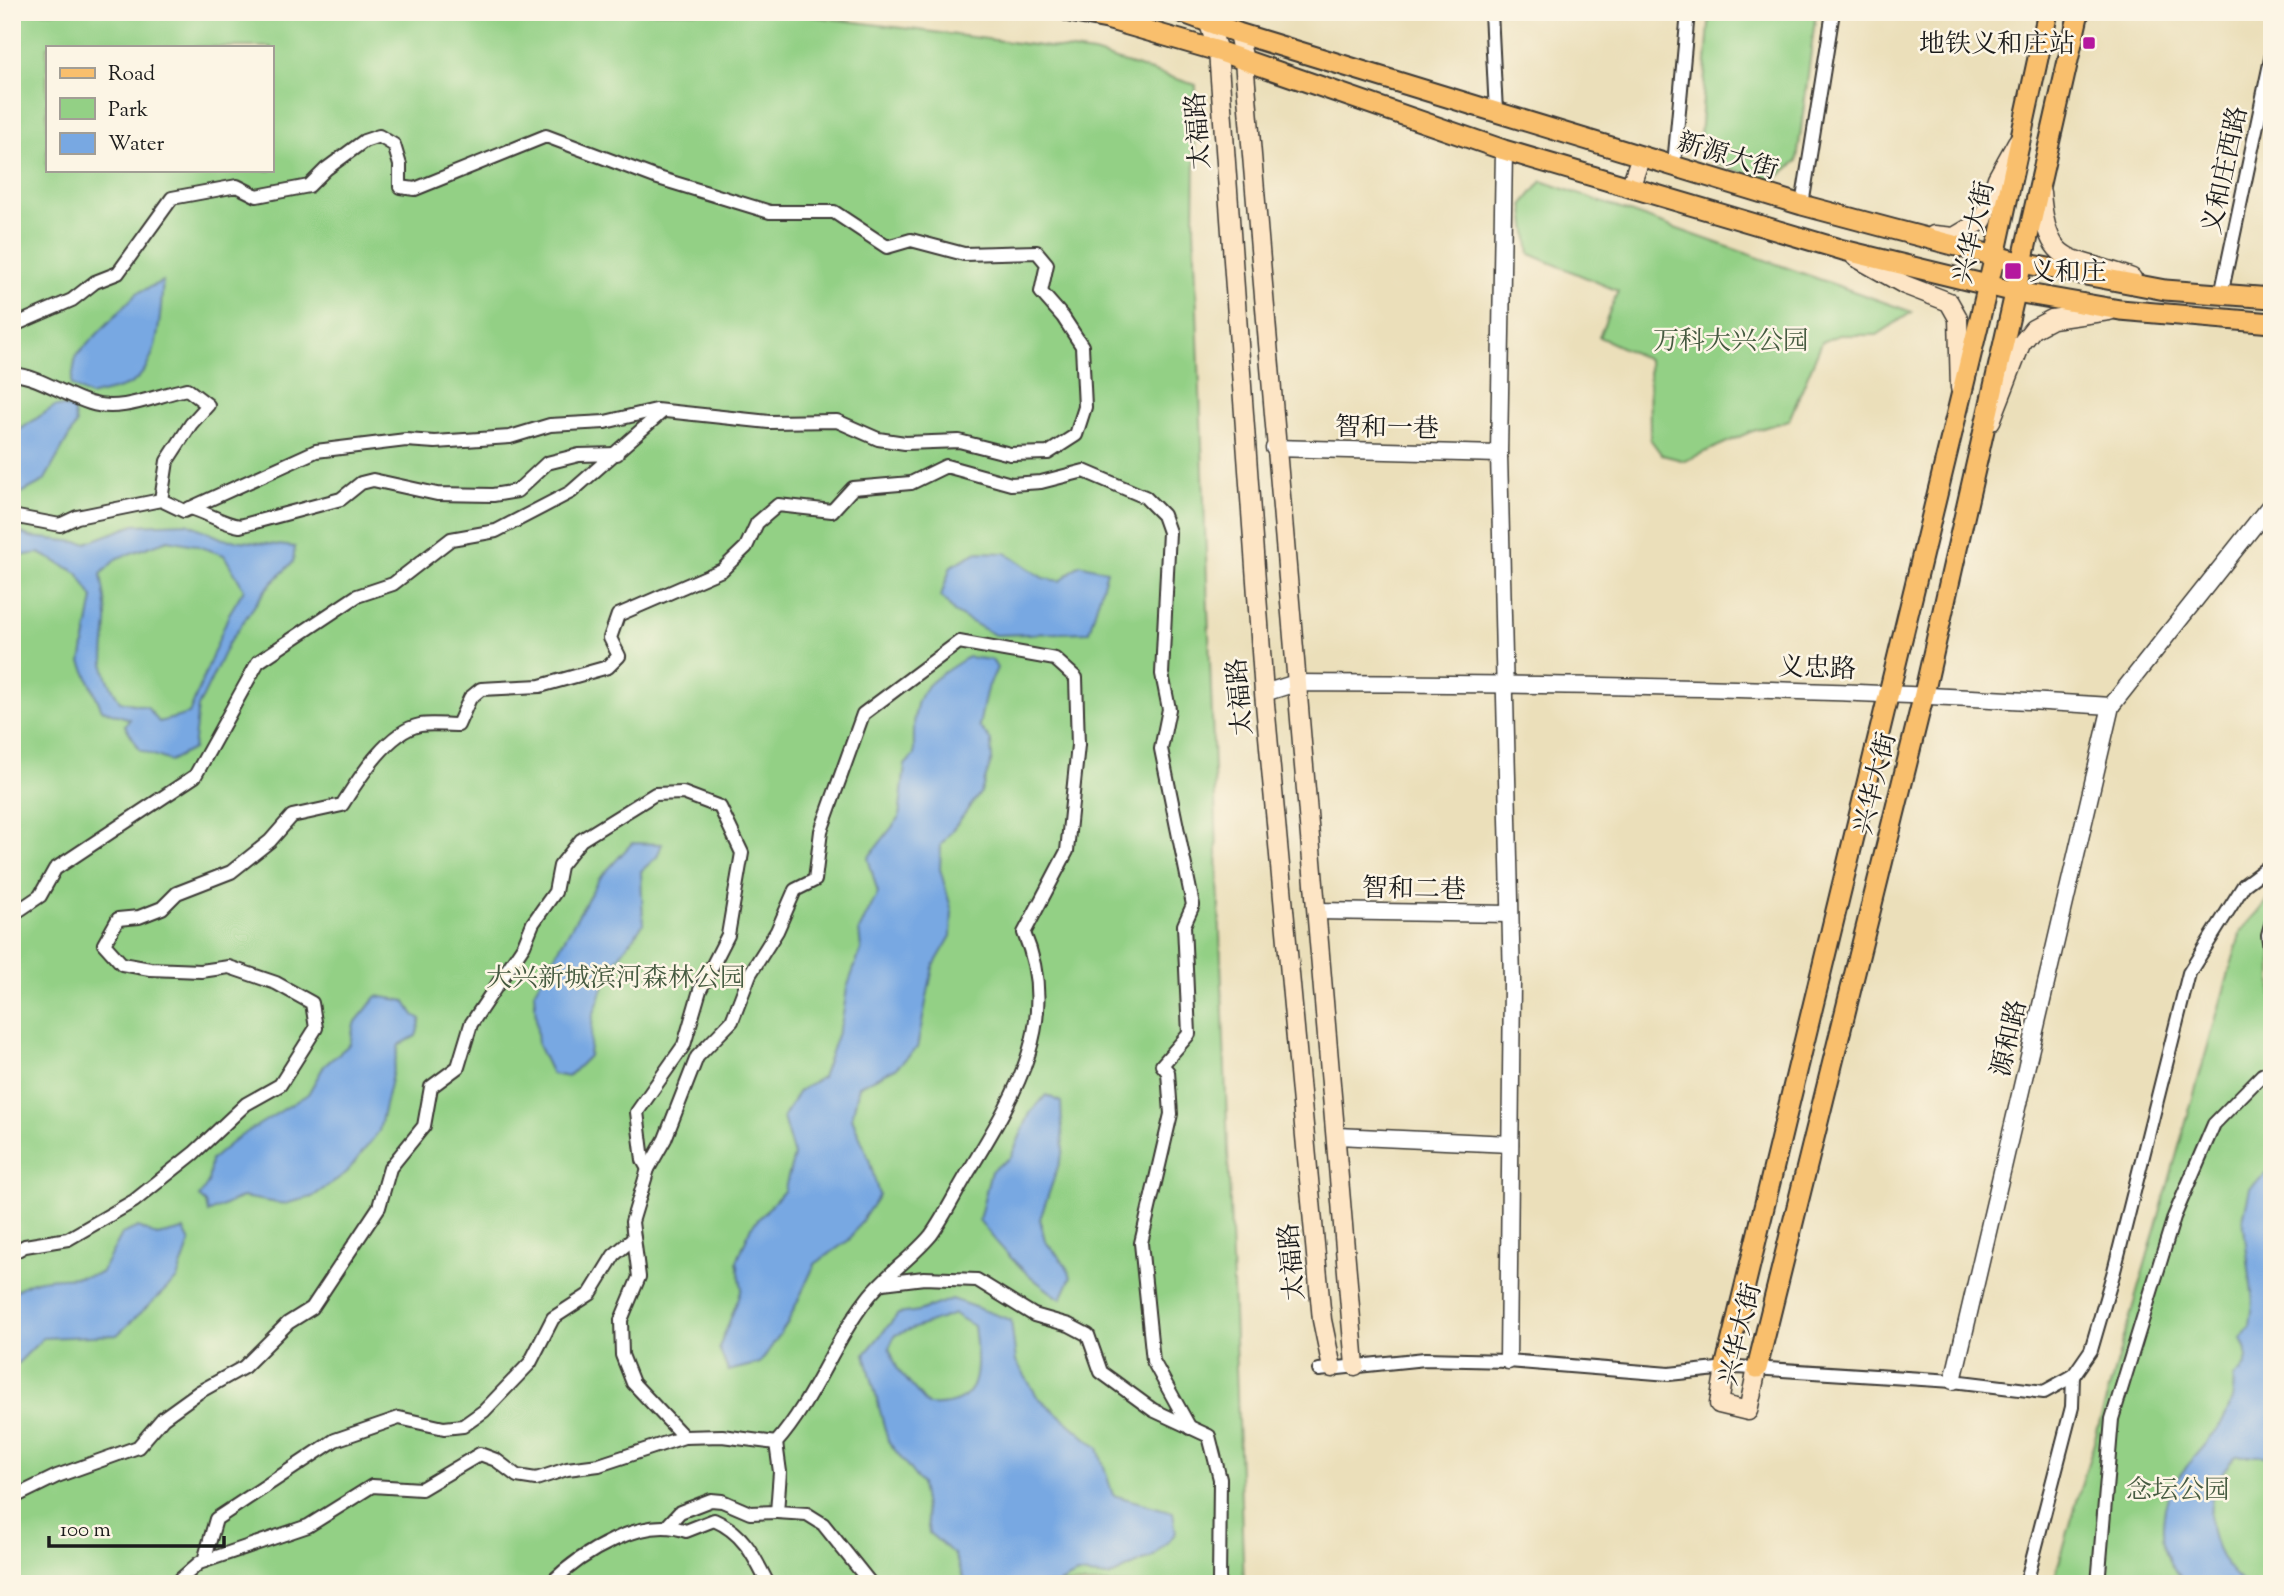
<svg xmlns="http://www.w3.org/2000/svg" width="2284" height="1596" font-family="'Sorts Mill Goudy','Noto Serif SC',serif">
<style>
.green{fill:#93d085;stroke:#587650;stroke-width:2;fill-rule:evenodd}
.water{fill:#78a8e2;stroke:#4a627f;stroke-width:2;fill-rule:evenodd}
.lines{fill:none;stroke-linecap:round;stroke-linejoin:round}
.minor-casing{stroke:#3b3934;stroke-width:16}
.tertiary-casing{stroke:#3b3934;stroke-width:19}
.secondary-casing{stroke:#3b3934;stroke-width:21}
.primary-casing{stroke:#3b3934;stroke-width:23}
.minor{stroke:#fff;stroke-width:12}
.tertiary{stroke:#fff;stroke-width:16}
.secondary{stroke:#fde5c5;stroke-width:18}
.primary{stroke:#f9bf6d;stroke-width:19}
.poi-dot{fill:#b5179e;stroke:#fcf5e5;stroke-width:2.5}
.labels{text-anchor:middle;stroke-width:5;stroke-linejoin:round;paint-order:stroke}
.poi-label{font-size:26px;fill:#1c1c1c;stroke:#fcf5e5;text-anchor:end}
.street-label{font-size:26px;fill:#1c1c1c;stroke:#fcf5e5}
.park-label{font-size:26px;fill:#465b41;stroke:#fcf5e5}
</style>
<rect width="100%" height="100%" fill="#fcf5e5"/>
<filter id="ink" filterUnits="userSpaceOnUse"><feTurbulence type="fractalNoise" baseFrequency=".0143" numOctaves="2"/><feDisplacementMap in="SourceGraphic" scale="14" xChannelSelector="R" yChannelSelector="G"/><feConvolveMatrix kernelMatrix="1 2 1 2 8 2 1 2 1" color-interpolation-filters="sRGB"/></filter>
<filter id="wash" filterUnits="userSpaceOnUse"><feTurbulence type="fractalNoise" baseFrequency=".00686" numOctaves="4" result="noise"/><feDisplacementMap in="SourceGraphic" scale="28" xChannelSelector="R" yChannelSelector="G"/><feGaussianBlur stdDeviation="1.57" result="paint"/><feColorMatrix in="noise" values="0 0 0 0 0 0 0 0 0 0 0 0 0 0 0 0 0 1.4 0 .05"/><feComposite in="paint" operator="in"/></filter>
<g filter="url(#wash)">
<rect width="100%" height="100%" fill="#ebdfba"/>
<g class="green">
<path d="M12 12H779L1094 53 1196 85 1194 228 1244 1584H12ZM47 47H271V170H47Z"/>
<polygon points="1710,12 1816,12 1797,161 1772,182 1717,164 1700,136"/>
<polygon points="1542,181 1912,312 1877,335 1839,335 1822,342 1789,420 1750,432 1685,461 1662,455 1650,439 1649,360 1599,337 1618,291 1530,254 1523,204"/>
<polygon points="2272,896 2272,1584 2053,1584 2241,931"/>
</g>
<g class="water">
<path d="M163 281C160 312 161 357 136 380 126 389 103 392 90 396L71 385 76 356 137 293Z"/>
<polygon points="55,406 73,408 76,424 44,481 12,498 12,435"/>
<path d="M187 523 223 539 295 547 293 562 266 589 228 644 198 707 193 749 170 761 140 750 125 725 130 719 102 710 81 662 93 598 78 573 39 553 12 557V529L31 537 86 543 134 525ZM168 540 195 545 224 555 244 589 229 614 189 714 159 722 147 707 120 701C98 668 104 661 107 623 108 608 103 590 101 574L117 558Z"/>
<polygon points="977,552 1006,553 1043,578 1060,581 1080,564 1107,571 1089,632 995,635 954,612 941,596 951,566"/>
<path d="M968 657 992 660 997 668 986 692 979 726 991 741 992 759 981 792 941 845 940 869 952 911 951 936 933 967 917 1048 896 1068 859 1086 852 1118 869 1159 879 1195 849 1240 815 1264 787 1324 760 1363 728 1371 719 1348 742 1289 737 1261 751 1227 784 1191 794 1156 783 1118 799 1091 822 1077 842 1021 847 988 861 949 859 930 878 893 868 858 899 818 905 765 914 755C913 693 915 690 968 657Z"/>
<polygon points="632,843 662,844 657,857 641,871 643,924 610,969 593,1016 589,1056 568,1077 552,1074 538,1045 534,992 599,879"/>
<polygon points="377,996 405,1001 414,1015 421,1019 416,1036 399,1045 379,1131 346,1173 312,1197 284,1204 242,1197 208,1213 206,1203 199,1197 208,1183 211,1160 236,1139 308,1094 324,1066 350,1044 354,1024"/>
<path d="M1046 1095 1061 1102 1063 1152 1040 1219 1045 1241 1066 1265 1071 1277 1061 1299C1027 1277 1003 1252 979 1220L991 1171 1011 1157 1030 1113Z"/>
<path d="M2272 1168V1456H2236C2198 1492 2203 1553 2246 1584H2188C2183 1578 2174 1570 2170 1563 2158 1539 2162 1500 2177 1479 2195 1454 2224 1430 2232 1399 2234 1392 2233 1384 2234 1377 2247 1368 2252 1352 2241 1339L2250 1326 2253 1302 2243 1219 2250 1188Z"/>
<path d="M138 1227 157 1236 184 1230 190 1242 177 1279 117 1335 43 1338 12 1369V1294C39 1270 69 1283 101 1273L122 1234Z"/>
<path d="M952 1299 1011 1320 1016 1361 1037 1396 1098 1448 1113 1495 1173 1512 1176 1533 1154 1556 1109 1577 1077 1574 1058 1584H966L954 1554 929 1533 921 1484 888 1441 865 1354 898 1314 919 1311ZM954 1314 974 1326C979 1369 985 1408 928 1405L898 1370 889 1348 895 1335Z"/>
</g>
</g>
<g filter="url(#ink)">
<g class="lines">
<defs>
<g id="minor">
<polyline points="1491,12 1496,112"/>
<polyline points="1674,165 1688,12"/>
<polyline points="1802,205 1833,12"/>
<polyline points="2221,295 2272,54"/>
<polyline points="12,326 72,300 95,282 118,273 172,198 237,186 257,196 309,186 326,169 364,141 379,136 394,145 400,165 400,187 415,189 546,136 655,177 770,212 834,212 887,247 911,240 964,254 1037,252 1047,264 1041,292 1063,317 1082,346 1085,407 1076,435 1048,453 1010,454 959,441 905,443 878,439 837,421 769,422 656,410 605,422 550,425 510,437 435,442 406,440 316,451 184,511 161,500 77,517 60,525 12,516"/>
<path d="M12 374C40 376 63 395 90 403 122 413 156 395 187 389L208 405 191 424 167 461 161 500"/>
<path d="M190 508C208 513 221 523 240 526L341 499 361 483 373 480 437 494 493 495 517 491 547 463 579 455 617 454"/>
<polyline points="12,915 40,896 55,869 195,776 258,662 357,596 393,584 451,539 496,531 571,492 663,411"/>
<polyline points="2272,921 2268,935 2272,964"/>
<path d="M12 1253 25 1246 68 1239 134 1201 194 1153 246 1104 280 1085 316 1028 312 1003 276 983 229 967 201 971 150 969 122 964 104 944 118 919 139 917 162 908 177 893 231 872 270 841 292 816 342 805C358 780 388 731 420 725 431 723 446 725 458 725L470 698 481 689 540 686 608 667 619 656 610 638 618 615 722 570 746 547 757 523 778 505 832 511 853 488 911 483 946 466 1011 484 1041 482 1084 471 1145 497 1163 515 1169 532 1162 674 1169 709 1161 749 1193 905 1184 925 1189 1034 1162 1065 1168 1072 1171 1114 1141 1243 1153 1361 1190 1428"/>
<polyline points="883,1283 924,1278 977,1280 1034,1315 1069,1325 1088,1335 1101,1372 1153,1410 1209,1436 1220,1479 1219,1584"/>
<polyline points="1319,1370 1425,1359 1508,1361 1669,1374 1737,1367 1953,1381 2044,1392 2073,1376 2091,1350 2114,1271 2189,973 2244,885 2272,864"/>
<path d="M684 1437 633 1383 622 1355 621 1320 639 1277 632 1222 648 1169 665 1139 697 1057 732 1021 750 974 777 931 795 890 815 880 821 831 863 714 959 642 1055 659 1076 678 1078 745 1067 851 1024 933C1061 1019 1016 1093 972 1166 958 1188 946 1214 931 1235 912 1258 885 1275 867 1299 832 1344 814 1400 776 1443L780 1472 777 1512 807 1514 823 1524 871 1584"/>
<polyline points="12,1498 57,1476 138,1447 163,1418 199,1392 244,1367 288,1323 312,1308 379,1207 390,1168 424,1126 431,1087 458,1067 471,1024 524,945 533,923 555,892 560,866 581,840 655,794 683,793 720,807 742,853 728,935 700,990 684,1045 637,1112 643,1160 648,1169"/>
<polyline points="669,1524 680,1512 711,1500 722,1501 750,1513 777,1512"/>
<polyline points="204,1561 216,1519 335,1440 399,1418 444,1428 463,1426 484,1411 530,1363 553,1318 590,1294 614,1255 634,1238"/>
<polyline points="175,1584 199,1563 308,1526 372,1486 421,1489 480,1454 496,1460 517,1476 536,1479 567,1469 599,1465 684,1437 722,1436 776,1443"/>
<path d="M550 1584C581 1553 643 1515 686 1531L714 1520C744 1533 754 1556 768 1584"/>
<polyline points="2026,1584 2072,1407 2073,1376"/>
<polyline points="2098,1584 2112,1419 2174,1217 2214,1124 2262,1075 2272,1070"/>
</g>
<g id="tertiary">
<polyline points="1504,150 1499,454 1512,981 1508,1361"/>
<polyline points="1274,448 1499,454"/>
<path d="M1264 693 1296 683C1568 684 1840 688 2111 706L2272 503"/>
<polyline points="1317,911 1510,914"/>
<polyline points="1337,1136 1510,1144"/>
<polyline points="1953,1381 2111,706"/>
</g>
<g id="secondary">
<polyline points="1208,21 1218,51 1264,693 1322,1320 1332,1368"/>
<polyline points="1238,33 1244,61 1355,1366"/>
<polyline points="1630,188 1641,156"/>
<path d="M2041 192C2047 271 2071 254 2132 278"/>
<polyline points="1934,235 1954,237 1983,220 1997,178 2017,142"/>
<polyline points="1855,257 1905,285 1949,302 1958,318 1960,388"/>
<polyline points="1991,421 2021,344 2033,329 2052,319 2109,311"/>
<polyline points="1725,1368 1719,1404 1748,1411 1757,1368"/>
</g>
<g id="primary">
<polyline points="1070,12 1107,19 1218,51 1504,150 1843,250 2016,292 2120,310 2272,323"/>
<polyline points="1181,12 1238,33 1496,112 1802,205 1892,229 2022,263 2165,290 2272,298"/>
<polyline points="1725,1368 1995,256 2048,12"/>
<polyline points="1757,1368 1924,694 2079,12"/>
</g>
</defs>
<use href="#minor" class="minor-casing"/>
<use href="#tertiary" class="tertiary-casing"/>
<use href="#secondary" class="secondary-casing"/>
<use href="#primary" class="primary-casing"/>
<use href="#minor" class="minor"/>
<use href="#tertiary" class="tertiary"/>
<use href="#secondary" class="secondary"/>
<use href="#primary" class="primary"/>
</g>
</g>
<g class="poi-dot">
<rect x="2082" y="36" width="14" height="14" rx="3.5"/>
<rect x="2004" y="262" width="18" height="18" rx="3.5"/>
</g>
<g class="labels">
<g class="poi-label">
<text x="2075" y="52">地铁义和庄站</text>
<text x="2029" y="280" text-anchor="start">义和庄</text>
</g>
<g class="street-label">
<text transform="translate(1197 131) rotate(-94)" y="9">太福路</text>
<text transform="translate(1728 155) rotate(17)" y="9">新源大街</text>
<text transform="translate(2224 170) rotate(-78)" y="9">义和庄西路</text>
<text transform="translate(1973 232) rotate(-77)" y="9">兴华大街</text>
<text transform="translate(1387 427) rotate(1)" y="9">智和一巷</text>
<text transform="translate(1817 667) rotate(2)" y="9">义忠路</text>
<text transform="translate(1239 697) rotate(-95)" y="9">太福路</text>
<text transform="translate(1874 783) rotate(-76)" y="9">兴华大街</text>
<text transform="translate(1414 888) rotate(1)" y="9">智和二巷</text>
<text transform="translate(2008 1038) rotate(-77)" y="9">源和路</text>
<text transform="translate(1291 1262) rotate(-95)" y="9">太福路</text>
<text transform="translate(1739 1334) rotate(-76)" y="9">兴华大街</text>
</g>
<g class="park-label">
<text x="1731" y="349">万科大兴公园</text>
<text x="616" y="986">大兴新城滨河森林公园</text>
<text x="2178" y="1498">念坛公园</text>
</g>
</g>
<rect width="2284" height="1596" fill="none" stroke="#fcf5e5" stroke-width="42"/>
<rect x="46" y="46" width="228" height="126" fill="#fcf5e5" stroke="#a29e95" stroke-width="2"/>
<rect x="60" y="68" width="35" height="10" fill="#f9bf6d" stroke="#a29e95" stroke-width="2"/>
<text x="108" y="80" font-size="21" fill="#1c1c1c">Road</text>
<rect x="60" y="98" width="35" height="21" fill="#93d085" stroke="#a29e95" stroke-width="2"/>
<text x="108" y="116" font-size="21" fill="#1c1c1c">Park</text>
<rect x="60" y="133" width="35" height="21" fill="#78a8e2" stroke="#a29e95" stroke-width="2"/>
<text x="108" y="150" font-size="21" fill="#1c1c1c">Water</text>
<path d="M49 1536v10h175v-10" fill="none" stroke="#1c1c1c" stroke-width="3.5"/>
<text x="60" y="1536" font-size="21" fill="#1c1c1c" stroke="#fcf5e5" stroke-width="5" paint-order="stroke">100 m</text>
</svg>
